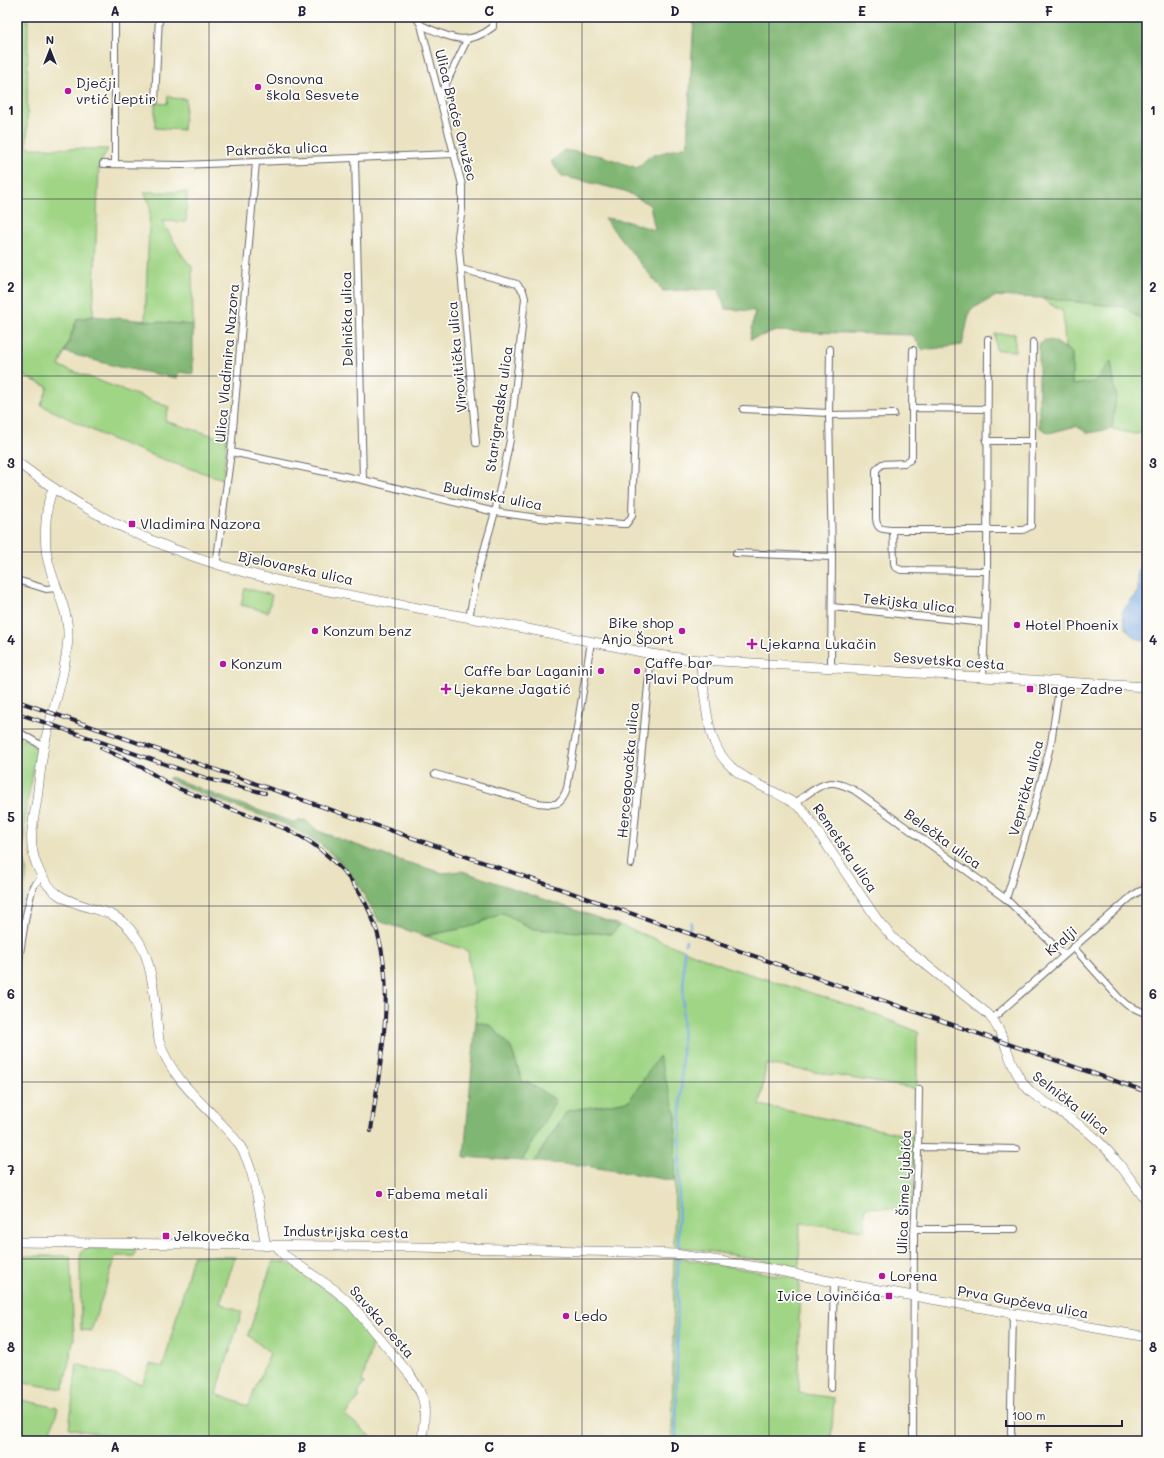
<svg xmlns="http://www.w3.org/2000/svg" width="1164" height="1458" font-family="Mali,sans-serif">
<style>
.green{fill:#a0d586;stroke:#617c60}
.forest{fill:#80b673;stroke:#516c57}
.water{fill:#78a8e2;stroke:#4d658e}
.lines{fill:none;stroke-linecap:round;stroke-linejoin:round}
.stream{stroke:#78a8e2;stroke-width:2.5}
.street-casing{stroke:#68656a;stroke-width:8}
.secondary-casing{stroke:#68656a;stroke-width:10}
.street{stroke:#fff;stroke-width:6}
.secondary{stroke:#fff;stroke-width:9}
.rail-casing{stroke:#22223b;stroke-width:4}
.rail{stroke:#fdfcf7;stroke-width:2.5;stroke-dasharray:8;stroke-linecap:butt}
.grid{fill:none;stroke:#22223b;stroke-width:1;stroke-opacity:0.55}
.poi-dot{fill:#b5179e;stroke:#fdfcf7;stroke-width:1.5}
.labels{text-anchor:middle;stroke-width:3.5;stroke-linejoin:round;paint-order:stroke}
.poi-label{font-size:14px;fill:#22223b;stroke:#fdfcf7;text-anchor:start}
.street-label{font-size:14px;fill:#22223b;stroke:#fdfcf7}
.neatline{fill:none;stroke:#22223b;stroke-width:1.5}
.grid-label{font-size:13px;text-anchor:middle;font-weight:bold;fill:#22223b}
</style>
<rect width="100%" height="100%" fill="#fdfcf7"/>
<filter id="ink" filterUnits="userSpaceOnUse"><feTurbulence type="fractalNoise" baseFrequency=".025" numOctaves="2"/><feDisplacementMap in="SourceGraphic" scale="8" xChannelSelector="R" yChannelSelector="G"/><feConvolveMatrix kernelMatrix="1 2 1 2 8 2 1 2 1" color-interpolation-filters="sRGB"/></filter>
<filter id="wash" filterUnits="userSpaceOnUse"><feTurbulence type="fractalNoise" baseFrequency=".012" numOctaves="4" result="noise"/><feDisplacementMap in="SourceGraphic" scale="16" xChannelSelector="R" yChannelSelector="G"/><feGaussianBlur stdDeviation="0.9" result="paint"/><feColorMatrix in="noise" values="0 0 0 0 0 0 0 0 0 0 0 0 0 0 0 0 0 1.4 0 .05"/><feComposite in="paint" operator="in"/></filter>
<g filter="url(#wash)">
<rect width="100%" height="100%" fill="#eae2c0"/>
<g class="green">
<polygon points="17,17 28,17 27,148 108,149 99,165 93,316 77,319 59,366 169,407 165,421 218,437 222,428 228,428 223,479 173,463 108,438 41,405 48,387 17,373"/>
<polygon points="170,95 171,98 186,99 183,130 155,128 155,103 167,104 168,96"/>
<polygon points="144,192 187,192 186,222 162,221 182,255 192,267 193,325 145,322 150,204"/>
<polygon points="1041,298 1124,307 1147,323 1147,432 1135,434 1112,429 1116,396 1111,362 1094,383 1072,385 1072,353 1065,348 1063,312"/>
<polygon points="995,334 1015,334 1015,351 996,350"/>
<polygon points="245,588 272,595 268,612 241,605"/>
<polygon points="17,735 32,744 37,752 25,814 23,853 26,867 26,879 20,911 17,914"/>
<polygon points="503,913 533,929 612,934 619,925 730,968 837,1001 871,1013 916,1031 919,1033 917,1037 917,1089 766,1064 760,1105 915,1137 912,1210 865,1207 865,1230 800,1223 799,1268 733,1255 674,1246 676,1116 629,1101 567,1111 534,1162 522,1161 555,1100 523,1083 511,1048 492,1027 476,1021 476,1015 468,951 425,936 469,927"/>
<polygon points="86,1248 133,1248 135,1250 135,1256 116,1256 91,1331 81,1330 80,1260 81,1252"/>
<polygon points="17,1256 70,1256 74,1338 63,1389 17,1382"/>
<polygon points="193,1256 235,1257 220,1303 242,1312 216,1394 248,1406 270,1353 248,1335 273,1261 288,1263 338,1298 348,1307 373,1340 362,1382 364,1383 358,1394 360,1396 345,1415 377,1441 135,1441 69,1428 77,1364 142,1384 150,1364 163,1367"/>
<polygon points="674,1258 709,1263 799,1279 799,1393 834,1398 831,1441 672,1441"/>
<polygon points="17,1399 58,1408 48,1441 17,1441"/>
</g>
<g class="forest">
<polygon points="694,17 1147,17 1147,323 1124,307 1041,298 996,296 970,310 962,345 923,350 912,335 777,331 750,339 755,311 725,309 719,289 663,291 604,218 625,221 655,230 650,205 625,191 562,176 551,162 564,150 602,156 637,168 650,156 687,146"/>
<polygon points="93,316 193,325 193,374 179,372 177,378 119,367 65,352 77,319"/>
<polygon points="1045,340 1054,341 1072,353 1072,385 1094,382 1111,361 1116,396 1112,429 1088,433 1076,426 1049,433 1039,427 1039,345"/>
<polygon points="170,777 234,802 293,822 305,820 318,831 389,857 443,873 462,871 619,925 612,934 533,929 503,913 469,927 425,936 379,921 356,881 339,861 320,844 285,824 209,797 168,779"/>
<polygon points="476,1021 492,1026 511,1048 523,1083 527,1082 556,1100 522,1161 464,1157"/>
<polygon points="659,1056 676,1116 675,1181 580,1165 534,1162 567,1111 629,1101"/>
</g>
<path class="water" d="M1145 561H1147V641C1128 638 1125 629 1122 612L1138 591V571Z"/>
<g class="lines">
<g class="stream">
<polyline points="689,930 691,922"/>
<polyline points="685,944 686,940"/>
<polyline points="678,1252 684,950"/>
<polyline points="676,1441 678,1257"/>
</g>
</g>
</g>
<g filter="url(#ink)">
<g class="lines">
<defs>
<g id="street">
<polyline points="115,17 115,164"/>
<polyline points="416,17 421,25 462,185 462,209 458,236 476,443"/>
<path d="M421 25C449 37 466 48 493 27V17"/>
<polyline points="440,96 467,40"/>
<polyline points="155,101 159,17"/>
<polyline points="355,158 363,480"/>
<polyline points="103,164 182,165 453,154"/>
<polyline points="461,269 517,284 523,291 525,298 510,440 495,512 478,571 469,618"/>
<polyline points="830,349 829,413 832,557 831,668"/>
<polyline points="912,408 913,350"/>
<polyline points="743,409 829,413"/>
<path d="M987 409 912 408V456L910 460 904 463 882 464 876 470V518C877 531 883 529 893 530H1023L1031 526 1033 342"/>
<polyline points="829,415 894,414"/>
<polyline points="986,441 1031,441"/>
<polyline points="231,452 363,480 495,512 538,518 623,524 626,524 632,516 636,396"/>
<polyline points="893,530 894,563 895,567 901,570 987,571"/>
<polyline points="736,553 832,557"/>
<polyline points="218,565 217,558 231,452 256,162"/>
<polyline points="17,580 46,589 57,588"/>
<polyline points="832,607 984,623"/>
<polyline points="983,677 987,571 988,339"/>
<polyline points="17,731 44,747"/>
<path d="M435 774 538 803C555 805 561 807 567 789L591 642"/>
<path d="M795 803C803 797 822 782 832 783 840 783 847 787 854 790L1006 899 1064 955"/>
<polyline points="631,864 651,654"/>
<polyline points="1143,891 1147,884"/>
<polyline points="1006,899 1033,812 1051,743 1060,682"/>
<polyline points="1073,947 1119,998 1127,1005 1147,1014"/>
<polyline points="17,972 26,915 33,886 42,877"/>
<polyline points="992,1019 1132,896 1140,891 1147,891"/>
<polyline points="918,1148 923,1147 1016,1149"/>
<polyline points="915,1229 1015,1229"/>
<polyline points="1013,1314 1011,1406 1011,1432 1013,1441"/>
<polyline points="831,1388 834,1282"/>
<polyline points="913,1441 914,1235 918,1153 919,1089"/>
</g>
<g id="secondary">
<path d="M17 462C73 505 137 538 204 560 269 582 339 593 407 606 488 621 570 637 651 654L686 659 1147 687"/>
<path d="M54 488C48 498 47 510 46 521 45 535 45 548 48 561 54 586 69 610 68 637 66 674 52 710 44 746 41 764 39 782 37 799 33 824 27 841 37 866 49 896 67 901 94 909 100 911 107 912 112 915 126 922 137 936 143 949 154 972 156 1015 159 1041 169 1072 192 1094 214 1116 223 1126 233 1135 240 1146 256 1170 260 1217 266 1246"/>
<path d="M701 660C701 673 703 686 705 699 709 732 714 759 745 777 764 789 786 795 803 810L879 922 895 940 988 1014C1009 1037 1006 1069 1032 1093 1053 1108 1076 1120 1095 1138 1115 1156 1131 1180 1147 1202"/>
<polyline points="17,1242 415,1247 627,1252 675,1254 770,1269 834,1282 1147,1337"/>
<path d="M279 1246V1249L284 1255 335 1290 351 1304 410 1375C429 1402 425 1410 422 1441"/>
</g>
</defs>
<use href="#street" class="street-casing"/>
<use href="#secondary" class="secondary-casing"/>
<use href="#street" class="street"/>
<use href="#secondary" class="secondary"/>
<defs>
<g id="rail">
<polyline points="17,701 1147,1092"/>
<polyline points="17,713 208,779 265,793"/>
<path d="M101 748C114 754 127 759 139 766 151 772 161 780 173 786 184 791 196 795 207 800 237 813 271 820 300 836 316 844 330 857 342 870 409 942 382 1043 371 1131"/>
</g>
</defs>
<use href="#rail" class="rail-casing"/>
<use href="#rail" class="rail"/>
</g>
</g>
<path class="grid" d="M209 17V1441M395 17V1441M582 17V1441M769 17V1441M955 17V1441M17 199H1147M17 376H1147M17 552H1147M17 729H1147M17 906H1147M17 1082H1147M17 1259H1147"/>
<g class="poi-dot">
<circle cx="258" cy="87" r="4"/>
<circle cx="68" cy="91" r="4"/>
<rect x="128" y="520" width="8" height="8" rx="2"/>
<circle cx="1017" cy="625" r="4"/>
<circle cx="315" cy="631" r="4"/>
<circle cx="682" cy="631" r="4"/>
<path d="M750 638h4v4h4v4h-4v4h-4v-4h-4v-4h4z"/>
<circle cx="223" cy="664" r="4"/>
<circle cx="601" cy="671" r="4"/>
<circle cx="637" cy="671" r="4"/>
<path d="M444 683h4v4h4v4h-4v4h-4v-4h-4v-4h4z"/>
<rect x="1026" y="685" width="8" height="8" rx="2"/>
<circle cx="379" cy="1194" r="4"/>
<rect x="162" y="1232" width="8" height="8" rx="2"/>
<circle cx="882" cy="1276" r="4"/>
<rect x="885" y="1292" width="8" height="8" rx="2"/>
<circle cx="566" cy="1316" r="4"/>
</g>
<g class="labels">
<g class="poi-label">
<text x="266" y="84">Osnovna<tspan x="266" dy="16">škola Sesvete</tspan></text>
<text x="76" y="88">Dječji<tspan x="76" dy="16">vrtić Leptir</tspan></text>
<text x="140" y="529">Vladimira Nazora</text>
<text x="674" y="628" text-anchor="end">Bike shop<tspan x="674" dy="16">Anjo Šport</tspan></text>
<text x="1025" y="630">Hotel Phoenix</text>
<text x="323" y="636">Konzum benz</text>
<text x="760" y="649">Ljekarna Lukačin</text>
<text x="645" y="668">Caffe bar<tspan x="645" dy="16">Plavi Podrum</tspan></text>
<text x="231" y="669">Konzum</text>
<text x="593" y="676" text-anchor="end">Caffe bar Laganini</text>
<text x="454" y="694">Ljekarne Jagatić</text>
<text x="1038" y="694">Blage Zadre</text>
<text x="387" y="1199">Fabema metali</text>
<text x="174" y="1241">Jelkovečka</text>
<text x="890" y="1281">Lorena</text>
<text x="881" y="1301" text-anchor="end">Ivice Lovinčića</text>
<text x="574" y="1321">Ledo</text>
</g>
<g class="street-label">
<text transform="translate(456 115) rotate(76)" y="5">Ulica Braće Oružec</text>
<text transform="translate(277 149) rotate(-2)" y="5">Pakračka ulica</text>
<text transform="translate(347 319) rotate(-91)" y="5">Delnička ulica</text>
<text transform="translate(457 357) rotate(-95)" y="5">Virovitička ulica</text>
<text transform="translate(227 363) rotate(-85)" y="5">Ulica Vladimira Nazora</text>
<text transform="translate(499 409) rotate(-82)" y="5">Starigradska ulica</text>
<text transform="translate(493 496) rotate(11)" y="5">Budimska ulica</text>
<text transform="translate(296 568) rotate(12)" y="5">Bjelovarska ulica</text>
<text transform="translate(909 603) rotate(6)" y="5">Tekijska ulica</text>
<text transform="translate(949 661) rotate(4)" y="5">Sesvetska cesta</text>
<text transform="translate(628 770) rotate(-85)" y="5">Hercegovačka ulica</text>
<text transform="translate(1026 788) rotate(-75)" y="5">Veprička ulica</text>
<text transform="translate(943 839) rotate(36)" y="5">Belečka ulica</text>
<text transform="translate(845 848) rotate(56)" y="5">Remetska ulica</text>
<text transform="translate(1061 941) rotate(-41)" y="5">Kralji</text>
<text transform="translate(1071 1103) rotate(38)" y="5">Selnička ulica</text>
<text transform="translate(904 1192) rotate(-88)" y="5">Ulica Šime Ljubića</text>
<text transform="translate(346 1232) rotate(1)" y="5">Industrijska cesta</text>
<text transform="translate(1023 1302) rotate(10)" y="5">Prva Gupčeva ulica</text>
<text transform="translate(382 1322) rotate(49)" y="5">Savska cesta</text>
</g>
</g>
<rect width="1164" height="1458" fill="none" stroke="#fdfcf7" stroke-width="44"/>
<g transform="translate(50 50)" stroke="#fdfcf7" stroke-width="3" paint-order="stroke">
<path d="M0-3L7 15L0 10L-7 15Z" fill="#22223b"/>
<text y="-6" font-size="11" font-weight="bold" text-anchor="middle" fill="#22223b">N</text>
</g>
<path d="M1006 1420v6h116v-6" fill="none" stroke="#22223b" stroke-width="2"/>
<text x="1012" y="1420" font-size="12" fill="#22223b" stroke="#fdfcf7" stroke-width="3" paint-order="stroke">100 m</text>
<rect x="22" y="22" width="1120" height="1414" class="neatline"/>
<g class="grid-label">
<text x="115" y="16">A</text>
<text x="302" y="16">B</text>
<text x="489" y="16">C</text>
<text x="675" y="16">D</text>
<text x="862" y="16">E</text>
<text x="1049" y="16">F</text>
<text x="11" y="115">1</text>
<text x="1153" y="115">1</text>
<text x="11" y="292">2</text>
<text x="1153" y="292">2</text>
<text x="11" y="468">3</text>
<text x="1153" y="468">3</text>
<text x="11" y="645">4</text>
<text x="1153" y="645">4</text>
<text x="11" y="822">5</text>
<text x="1153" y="822">5</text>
<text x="11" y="999">6</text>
<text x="1153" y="999">6</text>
<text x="11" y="1175">7</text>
<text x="1153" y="1175">7</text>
<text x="11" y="1352">8</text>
<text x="1153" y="1352">8</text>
<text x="115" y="1452">A</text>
<text x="302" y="1452">B</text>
<text x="489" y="1452">C</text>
<text x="675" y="1452">D</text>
<text x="862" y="1452">E</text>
<text x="1049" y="1452">F</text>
</g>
</svg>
